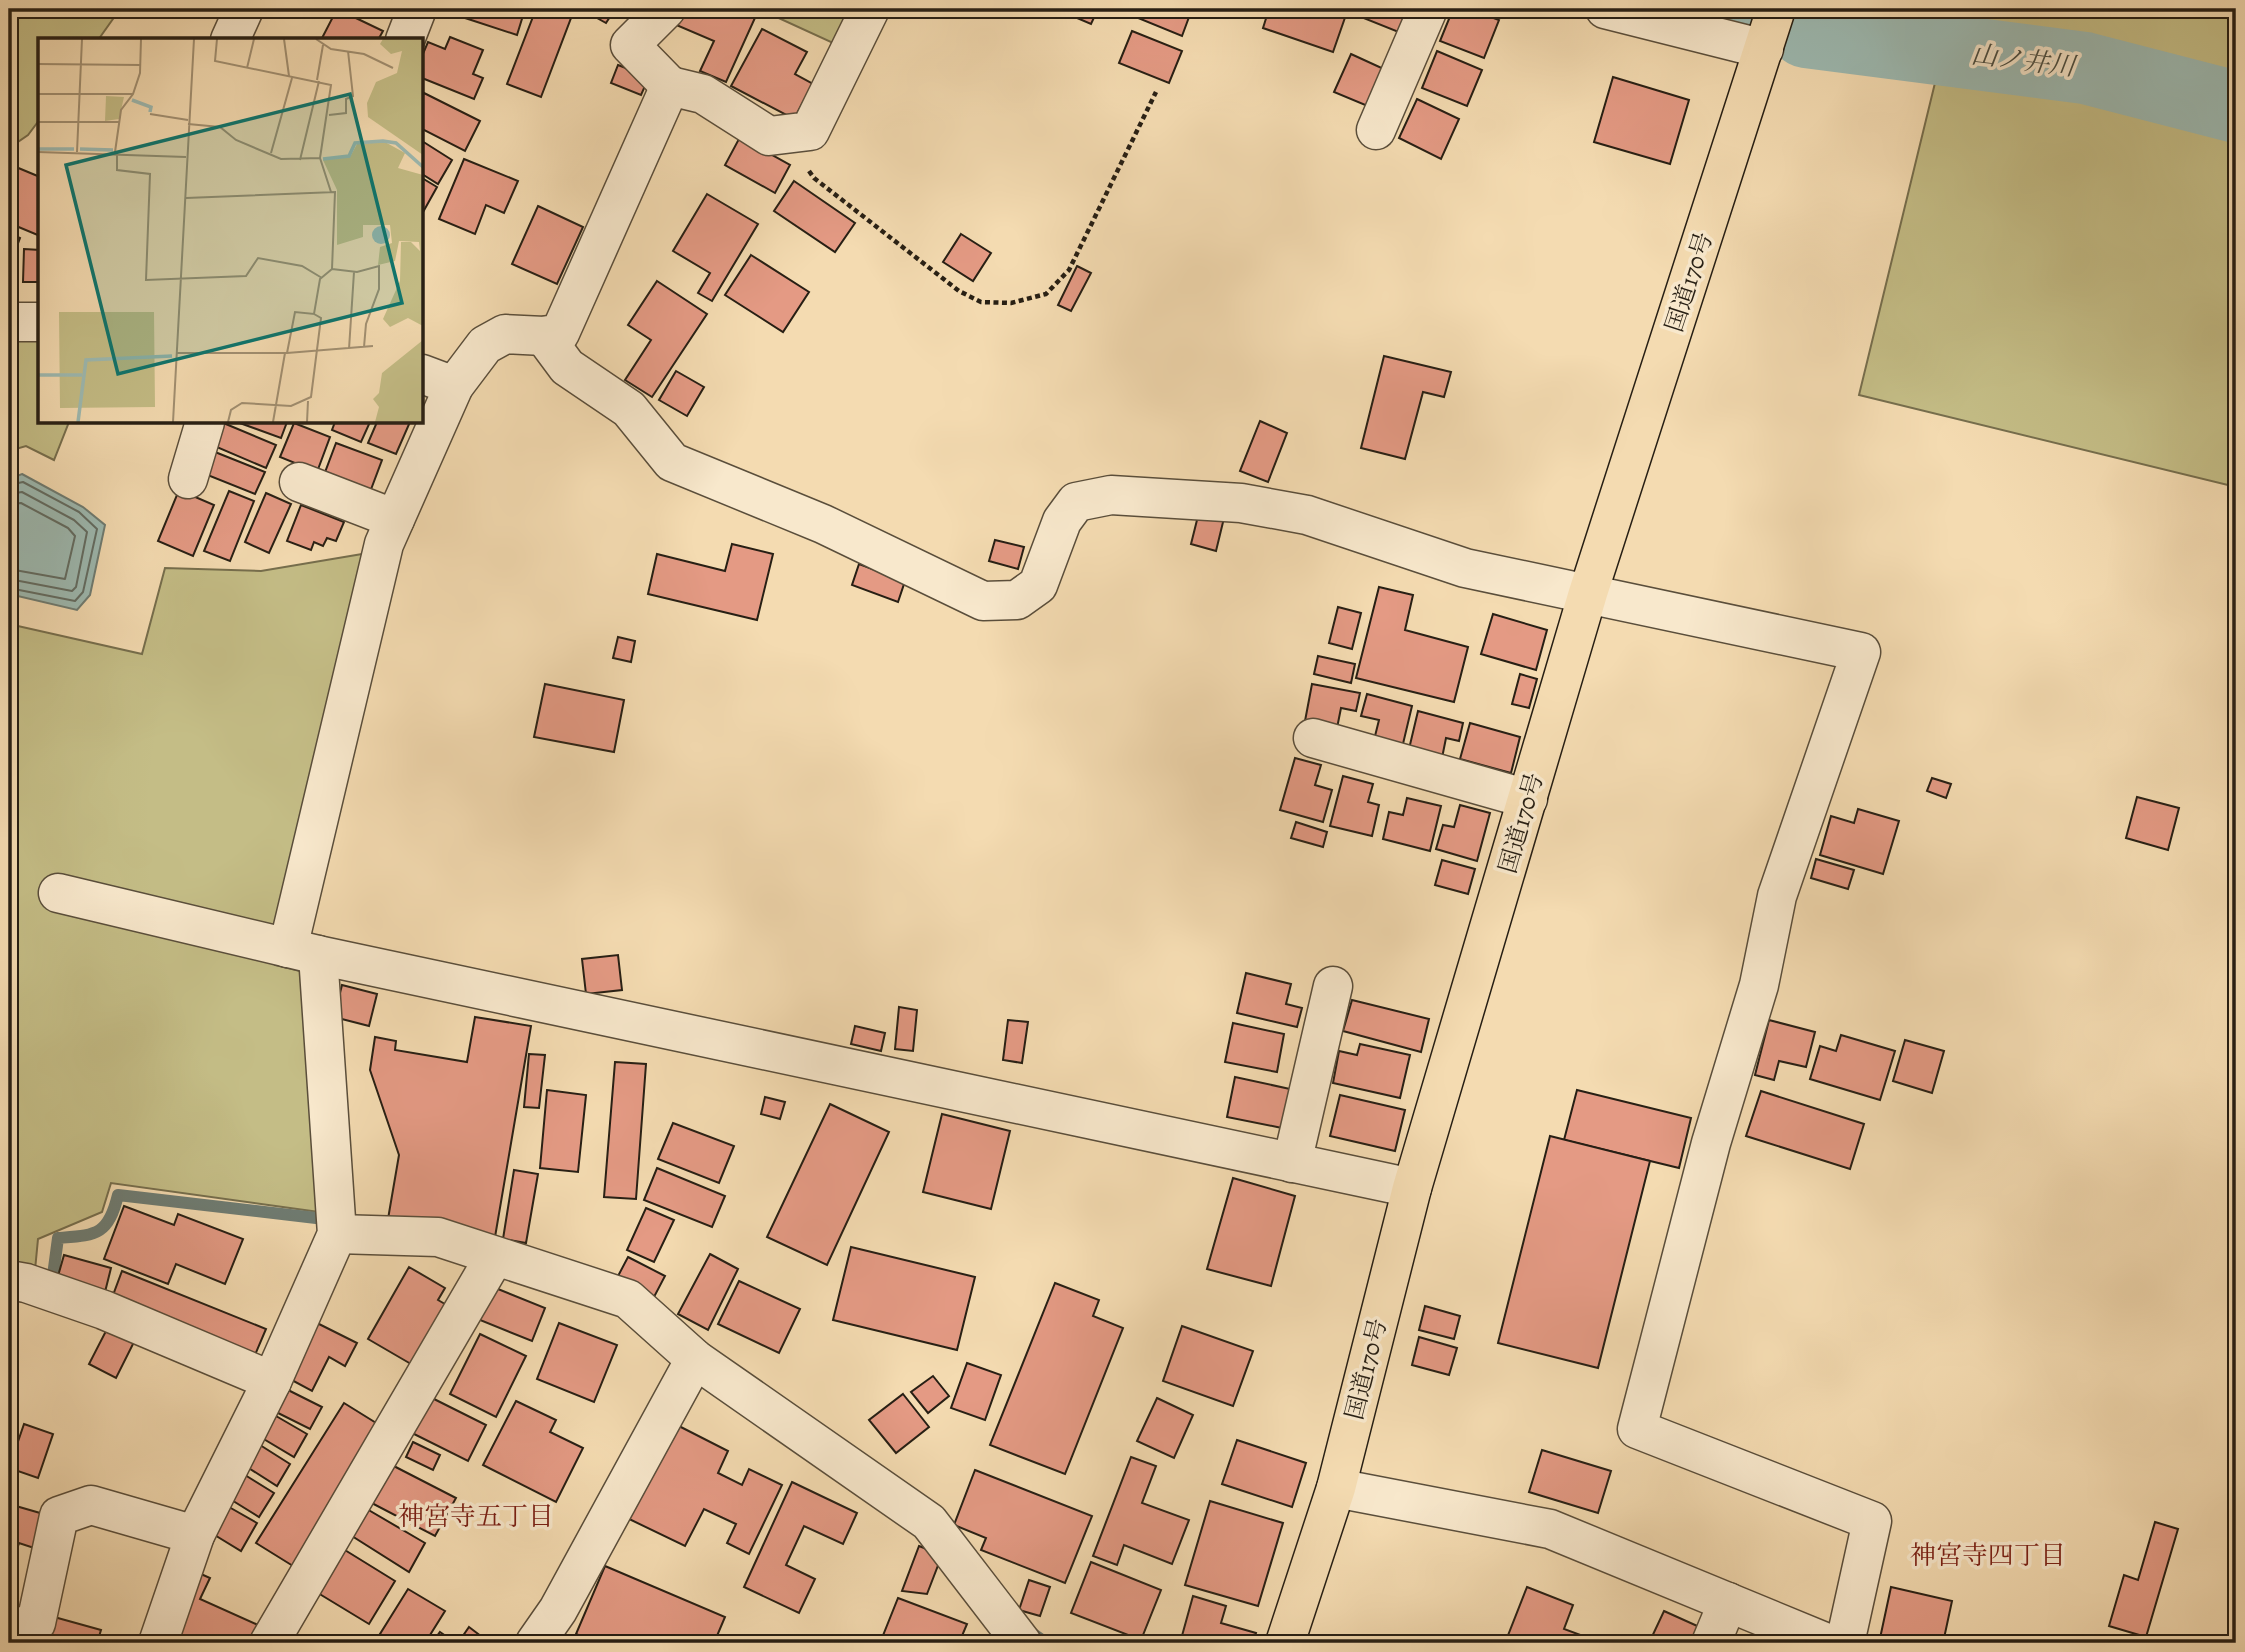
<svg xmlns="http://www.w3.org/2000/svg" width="2245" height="1652" font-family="Alegreya,'Noto Serif JP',serif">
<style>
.green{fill:#c4bd86;stroke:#766e4d;stroke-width:2}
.water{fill:#9dbab2;stroke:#6e7c73;stroke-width:2}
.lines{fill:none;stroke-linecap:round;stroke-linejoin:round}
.shore{stroke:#626c63;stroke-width:2}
.stream{stroke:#6e7c73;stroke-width:12}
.river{stroke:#9dbab2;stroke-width:72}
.building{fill:#e49a84;stroke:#271f14;stroke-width:2}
.minor-casing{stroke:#5a4e3b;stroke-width:41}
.highway-casing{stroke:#271f14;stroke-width:41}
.path{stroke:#271f14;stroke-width:4.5;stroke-dasharray:5 3.5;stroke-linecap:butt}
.minor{stroke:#f8e8cc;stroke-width:38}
.highway{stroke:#f4dbb1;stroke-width:38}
.labels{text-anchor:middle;stroke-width:7;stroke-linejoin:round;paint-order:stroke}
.street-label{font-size:24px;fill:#271f14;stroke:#f8e8cc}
.water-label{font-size:26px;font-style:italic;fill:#4a4e43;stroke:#f8e8cc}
.neighbourhood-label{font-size:26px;fill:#7a1f14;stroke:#f8e8cc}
.inset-river{fill:none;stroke:#9dbab2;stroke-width:3.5}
.inset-road{fill:none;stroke:#a29072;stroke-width:2}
.view{fill:#0f766e;fill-opacity:0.15;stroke:#0f766e;stroke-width:3.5}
.inset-edge{fill:none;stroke:#271f14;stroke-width:3.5}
</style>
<rect width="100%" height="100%" fill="#f4dbb1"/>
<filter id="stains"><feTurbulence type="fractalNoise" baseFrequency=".00286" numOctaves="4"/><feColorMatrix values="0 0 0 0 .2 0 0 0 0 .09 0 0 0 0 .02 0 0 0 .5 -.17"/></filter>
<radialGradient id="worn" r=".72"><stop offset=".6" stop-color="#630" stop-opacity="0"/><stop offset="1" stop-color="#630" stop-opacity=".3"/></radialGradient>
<g class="green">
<polygon points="9,9 120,9 98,40 40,40 40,119 28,135 9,148"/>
<polygon points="775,9 849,9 833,43 772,15"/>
<polygon points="1953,9 2236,9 2236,487 1859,395"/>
<polygon points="9,335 40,336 40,422 69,422 54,460 26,446 9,451"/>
<polygon points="374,552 275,965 300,971 319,1212 111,1183 102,1212 38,1239 35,1270 9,1265 9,624 142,654 165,568 261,571"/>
</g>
<polygon class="water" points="22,474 83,507 105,525 90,595 77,610 9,594 9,479"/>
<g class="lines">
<g class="shore">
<polyline points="9,485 23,482 79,512 97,529 83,592 75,601 9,588"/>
<polyline points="9,494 22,492 74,520 87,532 76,587 72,591 9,579"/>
<polyline points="9,504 21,503 68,528 75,536 65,579 9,569"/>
</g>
<g class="stream">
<path d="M50 1282 52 1283 58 1238C96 1235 108 1236 118 1195L333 1220"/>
<polyline points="1029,1631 1046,1643"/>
</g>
<g class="river">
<polyline points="1683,9 1746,24"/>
<polyline points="1806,32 2085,68 2236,107"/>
</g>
</g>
<g class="building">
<polygon points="337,9 383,31 378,40 321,40"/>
<polygon points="458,9 525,9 517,35 456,15"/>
<polygon points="536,9 546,9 571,18 541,97 507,84"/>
<polygon points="581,9 615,9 606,23"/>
<polygon points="681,9 759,9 726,82 700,71 714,41 674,24"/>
<polygon points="1056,9 1098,9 1091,24"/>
<polygon points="1122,9 1192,9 1182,36 1121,11"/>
<polygon points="1269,9 1348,9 1333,52 1263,28"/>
<polygon points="1364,9 1410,9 1401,33 1361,17"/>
<polygon points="1453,9 1469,9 1499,20 1484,58 1440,41"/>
<polygon points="762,29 807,52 795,74 813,84 794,119 731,86"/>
<polygon points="1132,31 1182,51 1169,83 1119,63"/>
<polygon points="450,37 483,50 473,74 483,78 474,99 422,78 422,56 428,42 445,49"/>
<polygon points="1437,51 1482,70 1467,106 1422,88"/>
<polygon points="1351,54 1386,70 1370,107 1334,92"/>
<polygon points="618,65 649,77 641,95 611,83"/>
<polygon points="1613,77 1689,100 1670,164 1594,142"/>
<polygon points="424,93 480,121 465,151 422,129 422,98"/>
<polygon points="1417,99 1459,119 1441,159 1399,138"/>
<polygon points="740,137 790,165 775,193 725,165"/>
<polygon points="422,141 452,160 438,184 422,174"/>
<polygon points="464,159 518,181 504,213 486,205 475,234 439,219"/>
<polygon points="16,167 40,177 40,236 9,223 9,184"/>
<polygon points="422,178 437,187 422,214"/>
<polygon points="794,181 855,223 835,252 774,211"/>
<polygon points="707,194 758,224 712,301 698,293 710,273 673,251"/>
<polygon points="538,206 583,227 557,284 512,264"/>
<polygon points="9,233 20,238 14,254 9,252"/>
<polygon points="961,234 991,253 973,281 943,262"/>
<polygon points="24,249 40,250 40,282 23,282"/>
<polygon points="751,255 809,292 783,332 725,295"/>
<polygon points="1077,266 1091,273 1071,311 1058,305"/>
<polygon points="657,281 707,314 652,397 625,380 651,340 628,325"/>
<polygon points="1384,356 1451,372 1444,397 1423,392 1405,459 1361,448"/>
<polygon points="676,371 704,387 687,416 659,400"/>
<polygon points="1260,421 1287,433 1268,482 1240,471"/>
<polygon points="221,422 276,445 266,468 212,445"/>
<polygon points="237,422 287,422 281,438"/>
<polygon points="335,422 370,422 361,442 332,430"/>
<polygon points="377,422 410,422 396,454 368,443"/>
<polygon points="294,423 330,437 317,472 280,457"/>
<polygon points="336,443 382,460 370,492 324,475"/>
<polygon points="215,452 265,472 255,494 205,474"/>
<polygon points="179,490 214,505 193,556 158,541"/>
<polygon points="229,491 254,501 230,561 204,551"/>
<polygon points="266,493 291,504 269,553 245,542"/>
<polygon points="301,505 344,522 336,541 327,538 323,546 314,542 311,550 287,541"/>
<polygon points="1199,512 1224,518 1216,551 1191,544"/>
<polygon points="995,540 1024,547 1018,569 989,561"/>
<polygon points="732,544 773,554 757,620 648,594 657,554 725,571"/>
<polygon points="859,564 905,581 898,602 852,585"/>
<polygon points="1379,587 1413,595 1405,630 1468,647 1454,702 1356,678"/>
<polygon points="1338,607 1361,613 1352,649 1329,643"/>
<polygon points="1493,614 1547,630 1536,670 1481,654"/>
<polygon points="618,637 635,641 631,662 613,658"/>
<polygon points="1318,656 1355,664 1351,683 1314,674"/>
<polygon points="1520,674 1537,679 1529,708 1512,704"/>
<polygon points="545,684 624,700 614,752 534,737"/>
<polygon points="1312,684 1360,693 1356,711 1341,708 1337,728 1305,721"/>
<polygon points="1367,694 1412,706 1402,748 1374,740 1379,720 1361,716"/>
<polygon points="1418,711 1463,723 1459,741 1446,738 1442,758 1409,749"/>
<polygon points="1470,723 1520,737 1511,773 1460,759"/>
<polygon points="1295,758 1321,765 1315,785 1332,790 1323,822 1280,810"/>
<polygon points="1343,776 1373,784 1368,802 1379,805 1372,836 1330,826"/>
<polygon points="1932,778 1951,784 1946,798 1927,791"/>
<polygon points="2137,797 2179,808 2168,850 2126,838"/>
<polygon points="1407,798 1441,806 1430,851 1383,839 1389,812 1403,815"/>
<polygon points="1460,805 1490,813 1477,861 1436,849 1443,825 1454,827"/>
<polygon points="1858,809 1899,821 1883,874 1820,855 1831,816 1854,823"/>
<polygon points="1296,822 1327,832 1323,847 1291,838"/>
<polygon points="1816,859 1854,870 1848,889 1811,878"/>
<polygon points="1442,860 1475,869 1468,894 1435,885"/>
<polygon points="618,955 622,990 586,994 582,959"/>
<polygon points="1246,973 1291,984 1286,1004 1302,1008 1297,1027 1237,1013"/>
<polygon points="342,985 377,994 369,1026 334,1017"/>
<polygon points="1352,1000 1429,1019 1421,1052 1343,1031"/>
<polygon points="899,1007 917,1010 913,1051 895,1049"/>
<polygon points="475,1017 531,1026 495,1237 388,1219 399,1155 370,1070 375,1037 396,1041 395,1050 467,1062"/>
<polygon points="1008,1020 1028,1022 1022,1063 1003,1060"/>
<polygon points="1769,1020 1815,1032 1806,1067 1779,1061 1774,1080 1755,1075"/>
<polygon points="1233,1023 1284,1034 1277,1072 1225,1062"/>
<polygon points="855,1026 885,1033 881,1051 851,1044"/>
<polygon points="1841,1035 1895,1051 1880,1100 1810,1079 1820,1046 1836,1051"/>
<polygon points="1905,1040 1944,1051 1932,1093 1893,1081"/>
<polygon points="1360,1044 1410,1055 1400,1098 1333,1083 1339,1051 1357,1055"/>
<polygon points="529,1054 545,1055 539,1108 524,1107"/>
<polygon points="615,1062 646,1064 636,1199 604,1197"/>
<polygon points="1235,1077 1290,1089 1282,1128 1227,1117"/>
<polygon points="547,1090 586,1095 578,1172 540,1168"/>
<polygon points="1577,1090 1691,1118 1679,1168 1564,1140"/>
<polygon points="1761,1091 1864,1124 1850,1169 1746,1136"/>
<polygon points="1340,1095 1405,1110 1395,1151 1330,1136"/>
<polygon points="765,1097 785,1102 780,1119 761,1114"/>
<polygon points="830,1104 889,1132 827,1265 767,1237"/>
<polygon points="942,1114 1010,1131 991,1209 923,1192"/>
<polygon points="673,1123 734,1146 719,1183 658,1159"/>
<polygon points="1550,1136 1650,1161 1598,1368 1498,1343"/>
<polygon points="657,1168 725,1196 712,1227 644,1200"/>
<polygon points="514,1170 538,1174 526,1243 503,1239"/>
<polygon points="1233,1178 1295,1196 1271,1286 1207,1269"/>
<polygon points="124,1206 174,1225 178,1214 243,1239 225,1284 176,1264 168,1284 104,1259"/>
<polygon points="646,1208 674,1220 654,1262 627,1250"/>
<polygon points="851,1247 975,1277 957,1350 833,1320"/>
<polygon points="710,1254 738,1269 708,1330 678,1314"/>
<polygon points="64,1255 111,1268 104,1296 56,1283"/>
<polygon points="628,1257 665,1276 654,1297 617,1278"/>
<polygon points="409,1267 445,1288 438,1300 457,1311 423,1371 368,1339"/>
<polygon points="122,1271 266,1329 252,1362 109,1306"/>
<polygon points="739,1281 800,1309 779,1353 718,1324"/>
<polygon points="1055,1283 1099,1300 1093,1316 1123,1328 1065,1474 990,1445"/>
<polygon points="493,1287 545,1308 532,1341 480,1320"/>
<polygon points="1425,1306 1460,1316 1454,1339 1419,1330"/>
<polygon points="317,1323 357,1343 345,1366 329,1357 312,1391 288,1378"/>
<polygon points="559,1323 617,1345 594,1402 537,1379"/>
<polygon points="1182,1326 1253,1351 1233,1406 1163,1381"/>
<polygon points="107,1329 134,1342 116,1378 89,1364"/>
<polygon points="480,1334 526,1356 496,1417 450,1394"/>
<polygon points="1419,1337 1457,1348 1449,1375 1412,1365"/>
<polygon points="967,1363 1001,1375 985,1420 951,1408"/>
<polygon points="933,1376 949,1396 928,1413 911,1392"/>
<polygon points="288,1390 322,1407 310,1429 276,1412"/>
<polygon points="903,1394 929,1427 896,1453 869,1420"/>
<polygon points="430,1397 486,1425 468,1461 412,1433"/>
<polygon points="1157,1398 1193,1415 1174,1458 1137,1441"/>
<polygon points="516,1401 556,1420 550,1432 583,1448 556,1502 483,1465"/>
<polygon points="344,1403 381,1426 293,1566 256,1543"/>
<polygon points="276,1416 307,1434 294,1457 262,1438"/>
<polygon points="671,1422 728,1451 718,1473 742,1485 749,1469 782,1485 749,1554 727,1543 736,1524 704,1509 685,1546 625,1517"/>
<polygon points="24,1424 53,1434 38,1478 9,1468"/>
<polygon points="1237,1440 1306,1463 1292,1507 1222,1484"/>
<polygon points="413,1442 440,1455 433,1470 406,1457"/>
<polygon points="260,1445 290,1464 277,1486 247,1467"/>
<polygon points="1542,1450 1611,1471 1598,1513 1529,1492"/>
<polygon points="1131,1457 1156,1466 1142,1503 1189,1520 1172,1564 1124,1545 1117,1565 1093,1556"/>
<polygon points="384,1461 456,1498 435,1536 364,1499"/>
<polygon points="975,1470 1092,1516 1065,1583 981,1550 986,1538 954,1525"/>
<polygon points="245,1475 274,1493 259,1517 230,1499"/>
<polygon points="792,1482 857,1513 843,1544 804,1526 786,1565 815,1579 799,1613 744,1587"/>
<polygon points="1210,1501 1283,1523 1258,1606 1185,1585"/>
<polygon points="9,1504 47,1515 37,1549 19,1543 9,1576"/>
<polygon points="360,1505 425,1543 409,1572 344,1531"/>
<polygon points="229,1507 257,1523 241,1551 213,1534"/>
<polygon points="2155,1522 2178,1529 2146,1637 2109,1626 2124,1575 2138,1580"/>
<polygon points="919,1546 942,1555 927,1594 902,1591"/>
<polygon points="340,1547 395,1581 369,1624 313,1590"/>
<polygon points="1091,1562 1161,1590 1141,1640 1071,1613"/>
<polygon points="605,1566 725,1617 714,1643 597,1643 576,1634"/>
<polygon points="192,1570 210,1578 200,1599 258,1625 249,1643 175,1643"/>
<polygon points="1029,1580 1050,1587 1040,1616 1019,1610"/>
<polygon points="1527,1587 1573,1605 1564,1629 1602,1643 1505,1643"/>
<polygon points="1891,1587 1952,1601 1943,1643 1879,1643"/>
<polygon points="408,1589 445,1611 425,1643 395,1643 380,1634"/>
<polygon points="1193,1596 1226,1606 1221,1623 1256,1633 1253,1643 1180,1643"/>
<polygon points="898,1598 967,1624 959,1643 880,1643"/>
<polygon points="1664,1611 1704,1629 1697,1643 1649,1643"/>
<polygon points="47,1615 101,1630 97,1643 39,1643"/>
<polygon points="469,1627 490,1643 458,1643"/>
<polygon points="440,1632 456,1643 432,1643"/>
</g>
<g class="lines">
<defs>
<g id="minor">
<polyline points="666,9 630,45 670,86"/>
<polyline points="1605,9 1764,49"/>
<polyline points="230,40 244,9"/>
<polyline points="405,40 417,9"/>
<polyline points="1376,130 1428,9"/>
<polyline points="9,322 40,322"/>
<polyline points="544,336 567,367 629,409 672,462 823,524 983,601 1017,600 1038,585 1062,521 1076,502 1111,495 1241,503 1307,515 1465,568 1861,652 1777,896 1759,985 1711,1143 1637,1429 1872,1521 1845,1643"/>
<polyline points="422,374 454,386"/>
<polyline points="188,479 205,422"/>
<polyline points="299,482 395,519"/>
<polyline points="1313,738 1528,799"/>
<polyline points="58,893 318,955 1412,1188"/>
<polyline points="288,948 384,544 454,386 485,345 505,334 544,336 560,333 670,86 703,94 769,136 810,131 870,9"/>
<polyline points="1292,1163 1333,986"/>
<polyline points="337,1234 438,1237 628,1299 695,1359 929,1522 1022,1643"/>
<polyline points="9,1280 26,1283 104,1310 272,1381"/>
<polyline points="1336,1488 1550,1529 1827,1643"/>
<polyline points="9,1629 36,1623 59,1516 91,1505 195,1535"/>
<polyline points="158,1643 195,1535 272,1381 337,1234 318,955"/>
<polyline points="269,1643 495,1256"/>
<polyline points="535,1643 558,1610 695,1359"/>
<polyline points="1711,1643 1728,1602"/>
</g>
<polyline id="highway" points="1285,1643 1336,1488 1412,1188 1588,593 1776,9"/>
</defs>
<use href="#minor" class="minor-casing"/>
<use href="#highway" class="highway-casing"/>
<polyline class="path" points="809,171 814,178 959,291 981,302 1011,303 1046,294 1069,270 1156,92"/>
<use href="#minor" class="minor"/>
<use href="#highway" class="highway"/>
</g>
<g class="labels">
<g class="street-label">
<text transform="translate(1689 282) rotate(-72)" y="8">国道170号</text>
<text transform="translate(1521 823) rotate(-74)" y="8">国道170号</text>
<text transform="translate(1366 1369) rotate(-76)" y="8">国道170号</text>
</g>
<g class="water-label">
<text transform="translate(2023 60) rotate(7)" y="9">山ノ井川</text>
</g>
<g class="neighbourhood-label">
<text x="476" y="1525">神宮寺五丁目</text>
<text x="1988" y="1564">神宮寺四丁目</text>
</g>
</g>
<g transform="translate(38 38)">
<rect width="385" height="385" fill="#f4dbb1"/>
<path d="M345 1H385V117L330 79 329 65 338 44 359 35 364 13 353 16 342 6ZM68 58 86 59 81 81 67 83ZM347 104 367 115 360 130 385 137V288L370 280 352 289 345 281 362 243 363 204H373L382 213 381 204 361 203 357 223 340 227 342 209 354 205 352 187H325V199L299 207V152L285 122 312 119 319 106ZM21 274H116L117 369 22 370ZM385 302V384H337L341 369 335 361 341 355 344 335Z" fill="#c4bd86"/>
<path d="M334 197a9 9 0 1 1 18 0a9 9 0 1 1-18 0Z" fill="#9dbab2"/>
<path class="inset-river" d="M94 62 113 69 112 74M0 111H36M42 111 75 112M285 121 311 118 317 105 345 103 358 105 385 129M0 337H44M40 384 48 322 134 318"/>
<path class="inset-road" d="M179 1 177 23 293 47 282 120 293 154M246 1 251 38M278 1 293 11 326 16 355 30M0 26 103 27M209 30 216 1M279 42 285 7M0 56H95M112 76 150 82M291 77 308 75V61L315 58 310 13M0 84H81M150 86 182 89 198 102 243 121 282 120M0 114 148 119M39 114 44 1M77 114 83 72 95 56 102 35 103 1M79 115V132L112 136 108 242 208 238 220 220 264 228 284 240M233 115 254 40M262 122 281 43M148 160 297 154 294 231 282 241 276 276 257 274 249 315M294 231 319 234 341 228V251L328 286 326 309M311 311 316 234M139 315H249L335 308M135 384 156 1M190 384 193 372 204 365 253 368 273 359 283 280 276 276M235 384 247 315M269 384 270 363"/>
<path class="view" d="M312 56 364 265 80 336 28 127Z"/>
<rect width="385" height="385" class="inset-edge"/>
</g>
<rect width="2245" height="1652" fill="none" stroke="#f4dbb1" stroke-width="35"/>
<rect x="10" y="10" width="2224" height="1631" fill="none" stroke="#271f14" stroke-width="3.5"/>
<rect x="18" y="18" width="2210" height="1617" fill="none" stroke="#271f14" stroke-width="2"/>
<rect width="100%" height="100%" filter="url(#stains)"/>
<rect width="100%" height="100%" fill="url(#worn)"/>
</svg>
